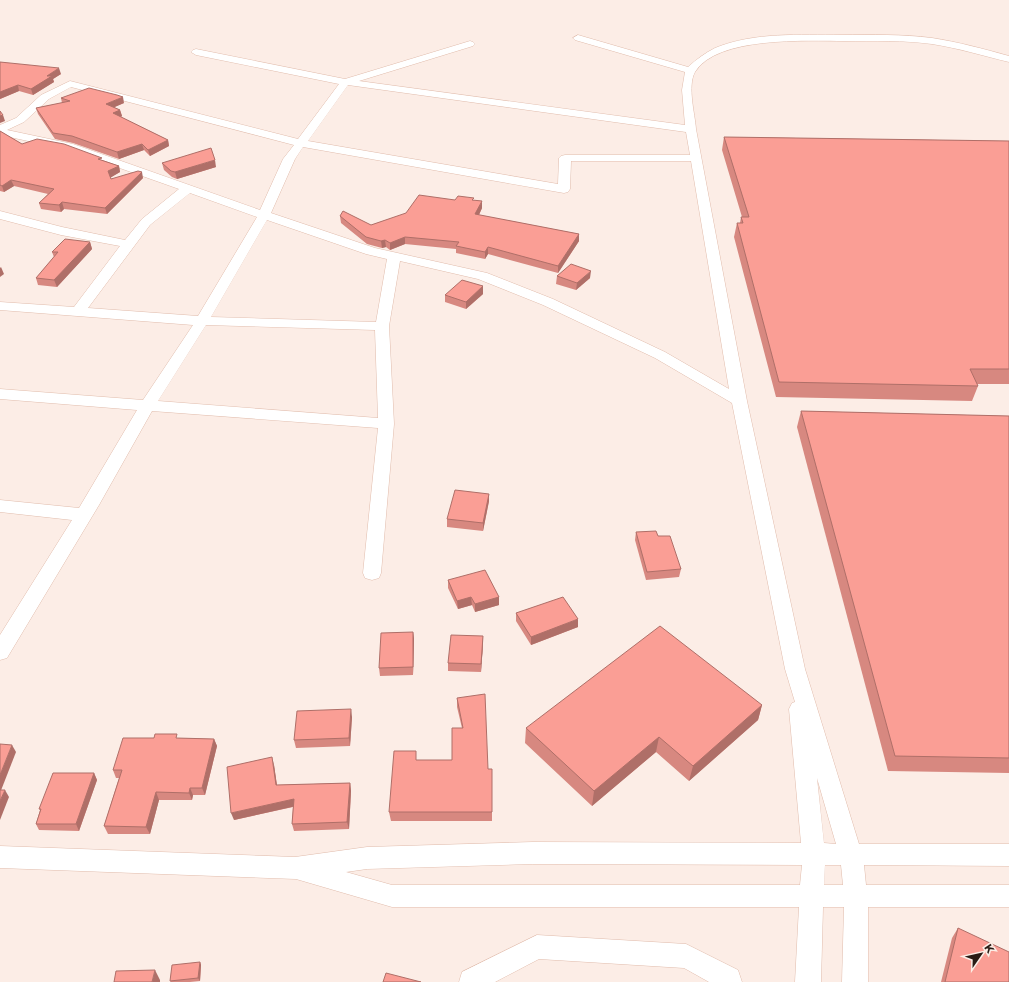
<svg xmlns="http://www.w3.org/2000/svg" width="1009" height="982" font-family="Montserrat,sans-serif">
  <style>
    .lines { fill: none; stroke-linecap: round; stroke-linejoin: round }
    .minor-casing { stroke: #e1bcac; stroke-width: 1 }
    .minor { fill: #fff; fill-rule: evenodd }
    .wall { fill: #d78880 }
    .shaded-wall { fill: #af6f68 }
    .building { fill: #fa9e95; stroke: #af6f68 }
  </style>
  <rect width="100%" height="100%" fill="#fcede6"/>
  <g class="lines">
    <defs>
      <g id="minor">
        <path d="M578 35 688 67C697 59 705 53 715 48 754 32 800 35 841 35 872 35 902 34 932 38 958 42 984 49 1009 56V62C984 56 958 48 932 44 903 40 874 41 844 41 807 41 717 36 695 72 687 86 695 114 696 129L747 401 805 669 859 844H1009V866L864 865 866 885H1009V907H868V982H842L844 907H823L821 982H795L799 907H392L296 879 0 868V846L295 857 367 847 533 842 801 843 789 709 792 703 795 702 785 669 732 403 655 358 543 305 478 279 400 261 389 326 394 424 381 573 379 578 372 580 365 578 363 573 378 428 152 411 99 505 7 658 0 660V635L72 520 0 512V500L79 508 137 410 0 399V389L143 400 193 325 0 310V302L74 307 120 246 61 235 0 219V211L62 227 125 240 142 219 179 189 66 149 0 135V125L16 118 41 95 70 81 298 139 339 84 196 55 191 52 193 50 196 49 345 79 470 41 473 42 475 44 473 46 359 81 685 125 682 90 685 72 575 40 573 38ZM348 85 686 132 690 155H565L561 156 559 158 558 184 308 141ZM71 87 294 145 283 159 260 210 73 144 7 130 24 122 49 99ZM303 147 564 193 568 192 570 189 571 161H691L729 389 665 352 553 299 487 273 375 248 271 213 295 159ZM190 193 257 217 198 316 88 308 150 225ZM267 220 366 254 387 259 376 322 211 317ZM206 325 375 330 378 418 158 401ZM817 778 836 844 824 843ZM533 864 802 865 800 885H392L346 872 367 869ZM825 865H841L843 885H824Z"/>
        <polygon points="537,935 686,944 738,970 742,982 709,982 684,968 539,959 495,982 459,982 462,972"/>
      </g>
    </defs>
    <use href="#minor" class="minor-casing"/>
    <use href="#minor" class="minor"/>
  </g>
  <g class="wall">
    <polygon points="0,62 61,74 53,79 54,82 33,95 19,91 0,99"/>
    <polygon points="61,98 124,103 114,107 120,110 122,116 121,117 168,140 169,146 150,156 144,150 119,159 73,143 55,139 38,114 36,108 62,103"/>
    <polygon points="0,131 22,144 102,160 119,166 120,172 111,177 111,179 143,178 107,214 64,209 61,212 41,209 39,203 48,194 14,186 4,192 0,191"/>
    <polygon points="724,137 1009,141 1009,384 977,384 978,386 972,401 776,397 734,237 737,223 740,223 741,217 742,217 722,150"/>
    <polygon points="162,163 216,167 177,179 172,177 164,170"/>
    <polygon points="455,200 474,200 482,208 479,215 579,234 579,241 558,273 488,254 485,259 456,253 456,249 405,244 390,250 386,247 382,248 367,244 341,223 340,216 371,225"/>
    <polygon points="90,242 92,249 57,287 38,285 36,278 54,257 52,252"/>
    <polygon points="557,276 590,278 576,290 556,284"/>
    <polygon points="483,286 483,294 466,309 445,302 445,295"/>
    <polygon points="801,411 1009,416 1009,773 888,771 797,427"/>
    <polygon points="489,494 489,501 483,531 447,527 447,519"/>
    <polygon points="636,532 658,536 681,569 679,577 646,580 635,540"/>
    <polygon points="448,580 499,597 499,605 475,612 472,605 458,609 448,588"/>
    <polygon points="516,613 578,627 531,645 516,621"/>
    <polygon points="413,632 414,639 413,675 380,676 379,668"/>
    <polygon points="483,636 483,644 481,672 448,671 448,663"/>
    <polygon points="457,698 488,769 492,769 492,821 391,821 389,812 417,760 452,760 462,728 457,707"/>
    <polygon points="762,705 758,720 689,781 656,752 592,806 525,743 526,728"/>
    <polygon points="352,717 350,746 296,748 294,740"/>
    <polygon points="179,738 214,739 217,746 205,795 193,795 192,800 159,800 150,834 108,834 104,826 119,778 116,778 113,770"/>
    <polygon points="274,765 277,785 350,783 351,791 349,829 294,831 292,824 293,807 234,820"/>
    <polygon points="94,773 97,780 79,831 39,830 36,824 40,810 39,809"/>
    <polygon points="958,928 1009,982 941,982 952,938"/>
    <polygon points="200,962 201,965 200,981 190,982 171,982 170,981"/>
  </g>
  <g class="shaded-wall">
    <polygon points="59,68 61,74 53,79 54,82 33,95 31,89 47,76"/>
    <polygon points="18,85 19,91 0,99 0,92"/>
    <polygon points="123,97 124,103 108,110 106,104"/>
    <polygon points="120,110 122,116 115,119 113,113"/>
    <polygon points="3,115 5,121 0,123 0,116"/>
    <polygon points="168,140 169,146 150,156 148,150"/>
    <polygon points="142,144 144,150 119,159 117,152"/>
    <polygon points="215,160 216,167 177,179 175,172"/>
    <polygon points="119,166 120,172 110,178 108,171"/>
    <polygon points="142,172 143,178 107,214 105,208"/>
    <polygon points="11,180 14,186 4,192 2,186"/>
    <polygon points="482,201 482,208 476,221 475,214"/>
    <polygon points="62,202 64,209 61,212 59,205"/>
    <polygon points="579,234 579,241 558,273 558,266"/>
    <polygon points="405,237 405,244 390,250 390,243"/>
    <polygon points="385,240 386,247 382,248 381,241"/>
    <polygon points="90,242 92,249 57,287 54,280"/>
    <polygon points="488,247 488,254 485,259 485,252"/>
    <polygon points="1,267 4,274 0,277 0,268"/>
    <polygon points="591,271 590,278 576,290 577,283"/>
    <polygon points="483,286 483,294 466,309 466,302"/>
    <polygon points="489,494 489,501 483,531 483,523"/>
    <polygon points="471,597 472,605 458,609 457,601"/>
    <polygon points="499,597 499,605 475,612 475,604"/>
    <polygon points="578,619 578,627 531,645 531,637"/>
    <polygon points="413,632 414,639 413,675"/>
    <polygon points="483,636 483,644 481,672 481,664"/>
    <polygon points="762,705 758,720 689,781 693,766"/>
    <polygon points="351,709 352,717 350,746 349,738"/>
    <polygon points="659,737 656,752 592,806 594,791"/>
    <polygon points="214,739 217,746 205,795 202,788"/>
    <polygon points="12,745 16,752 0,793 0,775"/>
    <polygon points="272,757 274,765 278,793 276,785"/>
    <polygon points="94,773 97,780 79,831 76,824"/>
    <polygon points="350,783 351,791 349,829 347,822"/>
    <polygon points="190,788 193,795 192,800 189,793"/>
    <polygon points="5,790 9,797 0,820 0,801"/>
    <polygon points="156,792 159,800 150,834 146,827"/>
    <polygon points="294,799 296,806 234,820 231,813"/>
    <polygon points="200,962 201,965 200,981 198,978"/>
    <polygon points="155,970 160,980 160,982 152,982"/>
  </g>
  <g class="building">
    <polygon points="0,62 59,68 47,76 52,76 31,89 18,85 0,92"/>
    <polygon points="89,88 117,95 123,97 106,104 120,110 113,113 168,140 148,150 142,144 117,152 72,136 53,133 36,108 70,101 61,98"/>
    <polygon points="0,111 3,115 0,116"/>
    <polygon points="0,131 22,144 37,139 64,144 102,158 98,159 119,166 108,171 111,179 138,171 142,172 105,208 62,202 59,205 39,203 54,189 11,180 2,186 0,185"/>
    <polygon points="724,137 1009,141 1009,369 970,369 978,386 779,382 737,223 743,223 741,217 749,217"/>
    <polygon points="211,148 215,160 175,172 171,171 162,163"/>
    <polygon points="419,195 455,200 458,196 474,198 472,200 482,201 475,214 579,234 558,266 488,247 485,252 456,246 459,242 405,237 390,243 385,240 381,241 366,237 340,216 343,211 371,225 406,213"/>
    <polygon points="65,239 90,242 54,280 36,278 58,252 52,252"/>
    <polygon points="571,264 591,271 577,283 557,276"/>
    <polygon points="462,280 483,286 466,302 445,295"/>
    <polygon points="801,411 1009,416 1009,758 895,756"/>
    <polygon points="455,490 489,494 483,523 447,519"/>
    <polygon points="656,531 658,536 670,536 681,569 647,572 636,532"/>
    <polygon points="485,570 499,597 475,604 471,597 457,601 448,580"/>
    <polygon points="563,597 578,619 531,637 516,613"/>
    <polygon points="660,626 762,705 693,766 659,737 594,791 526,728"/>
    <polygon points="413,632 413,667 379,668 381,633"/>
    <polygon points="451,635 483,636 481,664 448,663"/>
    <polygon points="485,694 488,769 492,769 492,812 389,812 394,751 416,751 416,760 452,760 452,728 463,728 457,698"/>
    <polygon points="351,709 349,738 294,740 297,711"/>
    <polygon points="155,734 177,734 176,738 214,739 202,788 190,788 189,793 156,792 146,827 104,826 122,770 113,770 123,738 154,738"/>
    <polygon points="0,744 12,745 0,775"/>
    <polygon points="272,757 276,785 350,783 347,822 292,824 294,799 231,813 227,767"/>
    <polygon points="53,773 94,773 76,824 36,824 41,809 39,809"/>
    <polygon points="0,790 5,790 0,801"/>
    <polygon points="958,928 1009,952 1009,982 945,982"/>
    <polygon points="200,962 198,978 170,981 172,965"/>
    <polygon points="155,970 152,982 114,982 116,971"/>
    <polygon points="386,973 421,982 383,982"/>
  </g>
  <g transform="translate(981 954) rotate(56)" stroke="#fcede6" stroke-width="3" paint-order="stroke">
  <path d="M0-3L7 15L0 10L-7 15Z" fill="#291b15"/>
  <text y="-6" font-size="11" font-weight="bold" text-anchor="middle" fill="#291b15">K</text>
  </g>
</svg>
